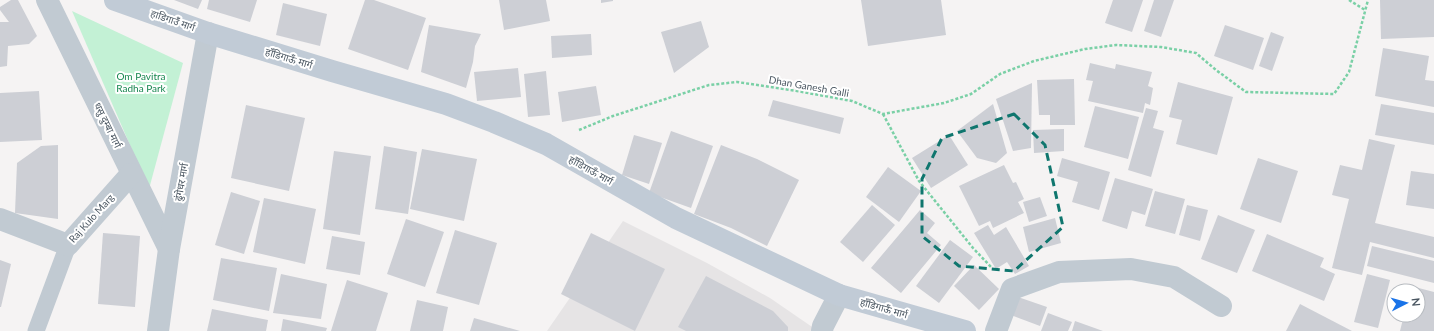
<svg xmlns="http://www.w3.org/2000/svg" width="1434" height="331" font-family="Lato,'Noto Sans Devanagari',sans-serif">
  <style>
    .education { fill: #e6e4e5 }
    .park { fill: #c3f1d5 }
    .building { fill: #cdcfd5 }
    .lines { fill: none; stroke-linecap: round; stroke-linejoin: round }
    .path { stroke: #7ad0a6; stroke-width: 2.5; stroke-dasharray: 3 2; stroke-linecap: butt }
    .service { stroke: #c1cad2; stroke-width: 17 }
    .minor { stroke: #c1cad2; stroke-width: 22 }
    .tertiary { stroke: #c1cad2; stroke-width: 22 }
    .secondary { stroke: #c1cbd6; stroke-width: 22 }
    .marked { fill: none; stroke: #0f766e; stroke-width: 3; stroke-dasharray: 8 5; stroke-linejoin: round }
    .labels { text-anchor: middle; stroke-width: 4; stroke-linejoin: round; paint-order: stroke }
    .street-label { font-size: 10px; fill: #4a5661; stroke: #fff }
    .park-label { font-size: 10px; fill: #17864f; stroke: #fff }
  </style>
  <rect width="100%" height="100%" fill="#f5f3f3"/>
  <polygon class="education" points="623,221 707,263 770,298 818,331 547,331"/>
  <polygon class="park" points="72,11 183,63 149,189"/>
  <g class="building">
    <polygon points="11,0 18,0 37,36 29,44 8,46 7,66 0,67 0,22 9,22 0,10 0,7"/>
    <polygon points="174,0 202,0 198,9"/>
    <polygon points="209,0 257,0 250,22 207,9"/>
    <polygon points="365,0 374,0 426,18 408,70 348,49"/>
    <polygon points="499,0 546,0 550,21 504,30"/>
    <polygon points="601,0 613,0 613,1 601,3"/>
    <polygon points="861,0 941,0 946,35 868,46"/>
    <polygon points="1113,0 1143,0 1132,32 1105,23"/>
    <polygon points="1154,0 1174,0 1161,37 1144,31"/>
    <polygon points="1380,0 1434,0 1434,37 1381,39"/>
    <polygon points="283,3 327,14 320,46 276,35"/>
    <polygon points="701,21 709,47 674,73 661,32"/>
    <polygon points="429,25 481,34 475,46 473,62 466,88 421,72"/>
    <polygon points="1225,25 1264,38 1253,70 1214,56"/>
    <polygon points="1271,32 1284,37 1272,71 1259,66"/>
    <polygon points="591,34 592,55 552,58 551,36"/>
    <polygon points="1383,48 1429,56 1425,80 1434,81 1434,107 1375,96"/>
    <polygon points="1090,63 1115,69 1116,64 1152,72 1148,86 1153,88 1150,105 1145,103 1143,113 1088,101 1093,81 1086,80"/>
    <polygon points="518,68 521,97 477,101 474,72"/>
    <polygon points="546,71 550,115 528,117 524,74"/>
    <polygon points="1074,79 1075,125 1050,125 1050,115 1039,115 1037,80"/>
    <polygon points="1178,82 1233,97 1217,155 1176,144 1182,120 1169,117"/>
    <polygon points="1032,83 1031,148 1013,151 996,99"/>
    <polygon points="596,86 601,115 562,122 558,92"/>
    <polygon points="39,91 42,140 0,142 0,93"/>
    <polygon points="773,100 844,118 840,134 768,116"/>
    <polygon points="993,104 1007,153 996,163 977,158 957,131"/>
    <polygon points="1381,104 1434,113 1434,145 1375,135"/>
    <polygon points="246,105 305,118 289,191 231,178"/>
    <polygon points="1095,106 1139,117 1128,159 1084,147"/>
    <polygon points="1146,108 1158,111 1153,128 1164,131 1151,177 1128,170"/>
    <polygon points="1064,129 1064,151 1034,153 1033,130"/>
    <polygon points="671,131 713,146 691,208 649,193"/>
    <polygon points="634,135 662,143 649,184 622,175"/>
    <polygon points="949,135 968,165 931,188 912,158"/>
    <polygon points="1369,139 1395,145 1375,223 1434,237 1434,258 1370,242 1362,275 1332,268 1349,199 1332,195 1340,165 1362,170"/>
    <polygon points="58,145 58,219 15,213 17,163 41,146"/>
    <polygon points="721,145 757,159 799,180 767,246 731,228 694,214"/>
    <polygon points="384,146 417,152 408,214 375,209"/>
    <polygon points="422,149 477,159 464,221 410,209"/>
    <polygon points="334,151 371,156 360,235 323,229"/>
    <polygon points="1062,158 1110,172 1099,210 1072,202 1078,182 1057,176"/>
    <polygon points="1258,158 1298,171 1281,223 1240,209"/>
    <polygon points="1004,165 1013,183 1016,182 1024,199 1018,202 1024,213 993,228 990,221 979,226 959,186"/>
    <polygon points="888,167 921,191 899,222 866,197"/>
    <polygon points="1411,171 1434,174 1434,209 1406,205"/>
    <polygon points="1115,178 1153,189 1145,215 1132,211 1127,229 1102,221"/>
    <polygon points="1155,191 1185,199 1175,234 1145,226"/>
    <polygon points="231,192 260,201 244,254 215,245"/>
    <polygon points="1040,197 1047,216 1029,222 1023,202"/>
    <polygon points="264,198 316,209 305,264 253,252"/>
    <polygon points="872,205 895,225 863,262 840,242"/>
    <polygon points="1187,205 1208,210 1200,241 1179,235"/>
    <polygon points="920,210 935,223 927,233 941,245 901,293 871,268"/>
    <polygon points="1218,215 1255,230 1237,273 1201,259"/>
    <polygon points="1055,218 1061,243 1029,252 1023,227"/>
    <polygon points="406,219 444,232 425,287 387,274"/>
    <polygon points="988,225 994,235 1006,227 1029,266 1015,274 1007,262 996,269 974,233"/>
    <polygon points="455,230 497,243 479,305 436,293"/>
    <polygon points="103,233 140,236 135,307 98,304"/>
    <polygon points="591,233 665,269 635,331 561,294"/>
    <polygon points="1267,234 1324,258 1320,267 1335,274 1324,301 1252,271"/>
    <polygon points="332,236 365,242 360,275 326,269"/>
    <polygon points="950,240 973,257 939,303 916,286"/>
    <polygon points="1372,246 1434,261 1434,283 1367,266"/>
    <polygon points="221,258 277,268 269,311 213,300"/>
    <polygon points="0,260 11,264 1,307 0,307"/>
    <polygon points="974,265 999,289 979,310 954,286"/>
    <polygon points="281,274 327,284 321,319 273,313"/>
    <polygon points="1367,274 1390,280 1378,328 1354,322"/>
    <polygon points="706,276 773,311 788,327 788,331 686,331 678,327"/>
    <polygon points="347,280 388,293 376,331 331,331"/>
    <polygon points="1411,286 1434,292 1434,331 1400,331 1404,315 1418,315 1418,291 1410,291"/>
    <polygon points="1018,297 1047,307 1040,326 1011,315"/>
    <polygon points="417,300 448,307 443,331 410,331"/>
    <polygon points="1300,304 1352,331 1286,331"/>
    <polygon points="212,309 268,320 266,331 207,331"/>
    <polygon points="1048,313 1072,322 1068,331 1041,331"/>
    <polygon points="474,318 520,331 470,331"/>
    <polygon points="283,319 327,328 326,331 281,331"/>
    <polygon points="1075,321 1103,331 1072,331"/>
  </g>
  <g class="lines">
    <g class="path">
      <polyline points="1349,0 1365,10"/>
      <polyline points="883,114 919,181 973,248 992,268"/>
      <polyline points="579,130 613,116 709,85 737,82 797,91 852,101 883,114 944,103 971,94 1000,74 1034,61 1085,49 1116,45 1161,47 1196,53 1216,70 1246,92 1334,94 1349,72 1368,0"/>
    </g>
    <polyline class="service" points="36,331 68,245"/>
    <g class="minor">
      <polyline points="47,0 169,249"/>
      <polyline points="0,219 68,245 131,174"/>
      <polyline points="822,331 823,326 839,295"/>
      <polyline points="996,331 1012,289 1059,272 1131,269 1174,277 1221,306"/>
    </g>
    <polyline class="tertiary" points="158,331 169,249 208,33"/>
    <polyline class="secondary" points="115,0 208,33 332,71 446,104 494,122 546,144 676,218 839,295 965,331"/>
  </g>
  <path class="marked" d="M1014 114 1045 145 1063 227 1014 271 959 266 922 236V179L942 138Z"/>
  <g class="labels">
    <g class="street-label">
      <text transform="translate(173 20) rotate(19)" y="4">हाडिगाउँ मार्ग</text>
      <text transform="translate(289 58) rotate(17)" y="4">हाँडिगाऊँ मार्ग</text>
      <text transform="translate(809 86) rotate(10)" y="4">Dhan Ganesh Galli</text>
      <text transform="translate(108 125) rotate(64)" y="4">धसु दुम्बा मार्ग</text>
      <text transform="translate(591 170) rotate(29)" y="4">हाँडिगाऊँ मार्ग</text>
      <text transform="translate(181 182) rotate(-80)" y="4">ढुंगेधर मार्ग</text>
      <text transform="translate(91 218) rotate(-48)" y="4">Raj Kulo Marg</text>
      <text transform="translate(884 308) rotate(16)" y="4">हाँडिगाऊँ मार्ग</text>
    </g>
    <g class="park-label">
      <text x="141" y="80">Om Pavitra<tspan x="141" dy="12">Radha Park</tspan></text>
    </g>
  </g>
  <g transform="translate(1406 303) rotate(84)"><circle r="19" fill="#ffffff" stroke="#b7bbc0"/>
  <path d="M0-3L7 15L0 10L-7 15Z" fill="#1a73e8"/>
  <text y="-6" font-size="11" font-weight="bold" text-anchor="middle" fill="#4a5661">N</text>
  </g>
</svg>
